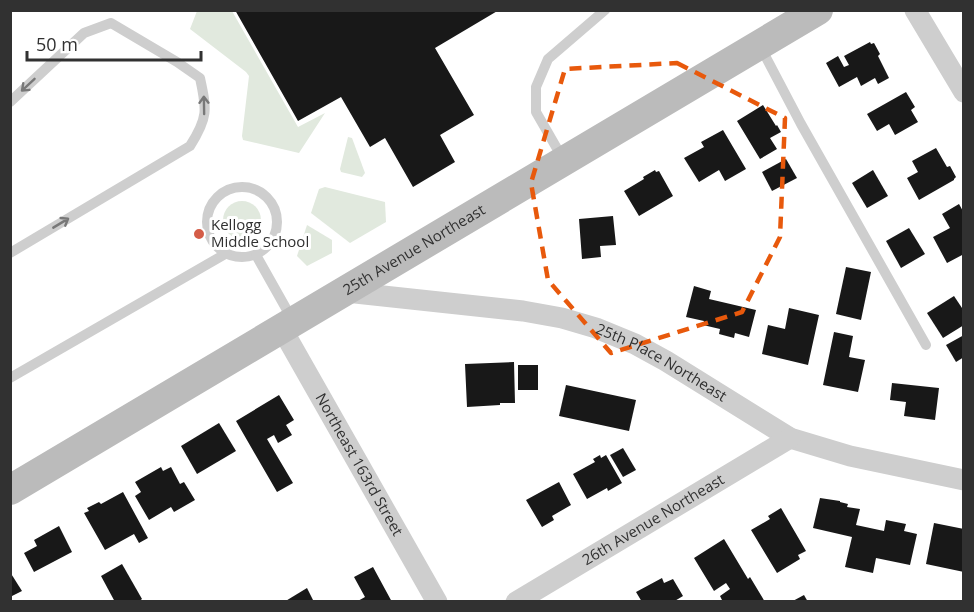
<svg xmlns="http://www.w3.org/2000/svg" width="974" height="612" font-family="'Open Sans',sans-serif">
  <style>
    .green { fill: #e1e9de }
    .building { fill: #181818 }
    .lines { fill: none; stroke-linecap: round; stroke-linejoin: round }
    .lane { stroke: #cecece; stroke-width: 10 }
    .street { stroke: #cecece; stroke-width: 21 }
    .secondary { stroke: #bbb; stroke-width: 30 }
    .oneway { stroke: #787878 }
    .marked { fill: none; stroke: #e8590c; stroke-width: 4.5; stroke-dasharray: 12 8; stroke-linejoin: round }
    .poi-dot { fill: #d45c47; stroke: #fff; stroke-width: 2 }
    .labels { text-anchor: middle; stroke-width: 6; stroke-linejoin: round; paint-order: stroke }
    .poi-label { font-size: 15px; fill: #313131; stroke: #fff; text-anchor: start }
    .street-label { font-size: 15px; fill: #313131; stroke: #fff }
  </style>
  <rect width="100%" height="100%" fill="#fff"/>
  <g class="green">
    <polygon points="197,11 232,11 298,127 325,113 299,153 243,140 242,136 249,76 246,72 190,29"/>
    <polygon points="348,137 352,138 365,173 362,177 341,172 340,169"/>
    <polygon points="325,187 385,202 386,222 350,243 311,213 319,189"/>
    <circle cx="242" cy="220" r="19"/>
    <polygon points="307,225 332,240 332,253 307,266 297,256"/>
  </g>
  <g class="building">
    <polygon points="235,10 499,10 435,48 474,115 440,135 455,162 413,187 385,138 370,147 341,97 298,121"/>
    <polygon points="870,42 871,44 874,43 880,54 878,56 889,78 878,84 875,78 861,86 857,77 839,87 826,63 838,56 844,67 849,65 844,56"/>
    <polygon points="906,92 915,107 911,110 918,122 895,135 889,124 877,131 867,114"/>
    <polygon points="763,105 776,126 777,125 781,132 770,138 777,149 760,159 737,121"/>
    <polygon points="723,130 746,169 725,181 719,170 699,182 684,158 704,147 701,142"/>
    <polygon points="936,148 947,167 950,166 956,177 954,179 954,180 919,200 907,178 918,172 912,161"/>
    <polygon points="786,159 797,178 772,191 762,172"/>
    <polygon points="655,170 656,172 659,171 673,196 639,216 624,191 644,179 643,177"/>
    <polygon points="873,170 888,196 867,208 852,183"/>
    <polygon points="959,204 964,213 964,254 947,263 933,237 950,228 942,214"/>
    <polygon points="613,216 616,245 600,246 601,257 582,259 579,219"/>
    <polygon points="909,228 925,254 901,268 886,241"/>
    <polygon points="846,267 871,272 861,320 836,314"/>
    <polygon points="694,286 711,291 709,299 756,310 749,337 735,333 734,338 719,334 720,329 703,325 704,321 686,317"/>
    <polygon points="954,296 964,311 964,325 943,338 927,313"/>
    <polygon points="789,308 819,315 808,365 762,354 768,325 785,329"/>
    <polygon points="834,332 853,336 849,357 865,360 858,392 823,385"/>
    <polygon points="964,335 964,357 956,362 946,345"/>
    <polygon points="514,362 515,403 500,403 500,405 467,407 465,364"/>
    <rect x="518" y="365" width="20" height="25"/>
    <polygon points="892,383 939,388 935,420 904,416 906,402 890,400"/>
    <polygon points="566,385 636,400 629,431 559,416"/>
    <polygon points="279,395 294,420 286,425 292,435 278,443 274,435 267,439 293,483 277,492 236,421"/>
    <polygon points="219,423 236,451 197,474 181,446"/>
    <polygon points="623,448 636,470 623,477 610,455"/>
    <polygon points="600,455 601,458 606,455 622,483 608,491 607,488 587,499 573,474 595,462 593,459"/>
    <polygon points="161,467 163,471 171,467 180,484 184,482 195,500 174,512 171,507 149,520 135,496 141,492 135,482"/>
    <polygon points="559,482 571,505 552,516 554,520 542,527 526,500"/>
    <polygon points="123,492 148,538 139,543 134,534 105,550 84,513 89,511 87,508 99,502 101,504"/>
    <polygon points="820,498 840,501 840,502 848,504 847,507 860,509 856,525 884,531 886,520 906,524 904,531 917,534 910,565 876,558 873,573 845,567 852,537 813,528"/>
    <polygon points="781,508 806,551 798,555 800,559 777,573 751,530 770,519 768,516"/>
    <polygon points="934,523 964,529 964,572 926,564"/>
    <polygon points="59,526 72,552 34,572 24,553 37,546 34,540"/>
    <polygon points="724,539 748,579 750,577 765,602 723,602 720,596 730,589 726,583 714,591 694,558"/>
    <polygon points="122,564 142,599 138,602 115,602 101,576"/>
    <polygon points="373,567 392,602 356,602 365,597 354,577"/>
    <polygon points="10,572 22,591 10,597"/>
    <polygon points="662,578 664,583 673,579 683,596 673,602 642,602 636,592"/>
    <polygon points="307,588 314,602 284,602"/>
    <polygon points="804,595 808,602 791,602"/>
  </g>
  <g class="lines">
    <g class="lane">
      <polyline points="760,46 801,124 926,345"/>
      <path d="M10 102 84 33 111 23 177 62 200 78C207 110 208 118 190 146L10 253"/>
      <polyline points="563,159 536,112 536,87 548,59 605,10"/>
      <circle cx="242" cy="222" r="35"/>
      <polyline points="256,255 292,319"/>
      <polyline points="10,378 227,253"/>
    </g>
    <g class="street">
      <polyline points="915,10 964,92"/>
      <path id="s1" d="M346 292 523 311 562 318 596 328 635 344 666 361 790 438 850 456 964 480"/>
      <path id="s2" d="M282 329 437 602"/>
      <path id="s3" d="M516 602 790 438"/>
    </g>
    <path class="secondary" id="s4" d="M10 490 818 10"/>
  </g>
  <defs><path id="oneway-shaft" d="M-6 0H5M1.5-3L5.5 0L1.5 3" fill="none" stroke-width="1.6" stroke-linecap="round" stroke-linejoin="round" transform="scale(1.5)"/></defs>
  <g class="oneway">
    <use href="#oneway-shaft" transform="translate(28 85) rotate(137)"/>
    <use href="#oneway-shaft" transform="translate(204 105) rotate(-91)"/>
    <use href="#oneway-shaft" transform="translate(61 223) rotate(-31)"/>
  </g>
  <path class="marked" d="M677 63 785 118 780 237 742 312 611 353 548 280 531 183 565 69Z"/>
  <circle class="poi-dot" cx="199" cy="234" r="6"/>
  <g class="labels">
    <g class="poi-label">
      <text x="211" y="230">Kellogg<tspan x="211" dy="17">Middle School</tspan></text>
    </g>
    <g class="street-label">
      <text dy="5" stroke="none"><textPath href="#s4" startOffset="470">25th Avenue Northeast</textPath></text>
      <text dy="5" stroke="none"><textPath href="#s1" startOffset="327">25th Place Northeast</textPath></text>
      <text dy="5" stroke="none"><textPath href="#s2" startOffset="156">Northeast 163rd Street</textPath></text>
      <text dy="5" stroke="none"><textPath href="#s3" startOffset="160">26th Avenue Northeast</textPath></text>
    </g>
  </g>
  <rect width="974" height="612" fill="none" stroke="#313131" stroke-width="24"/>
  <path d="M27 51v9h174v-9" fill="none" stroke="#313131" stroke-width="3"/>
  <text x="36" y="51" font-size="18" fill="#313131" stroke="#ffffff" stroke-width="4.5" paint-order="stroke">50 m</text>
</svg>
